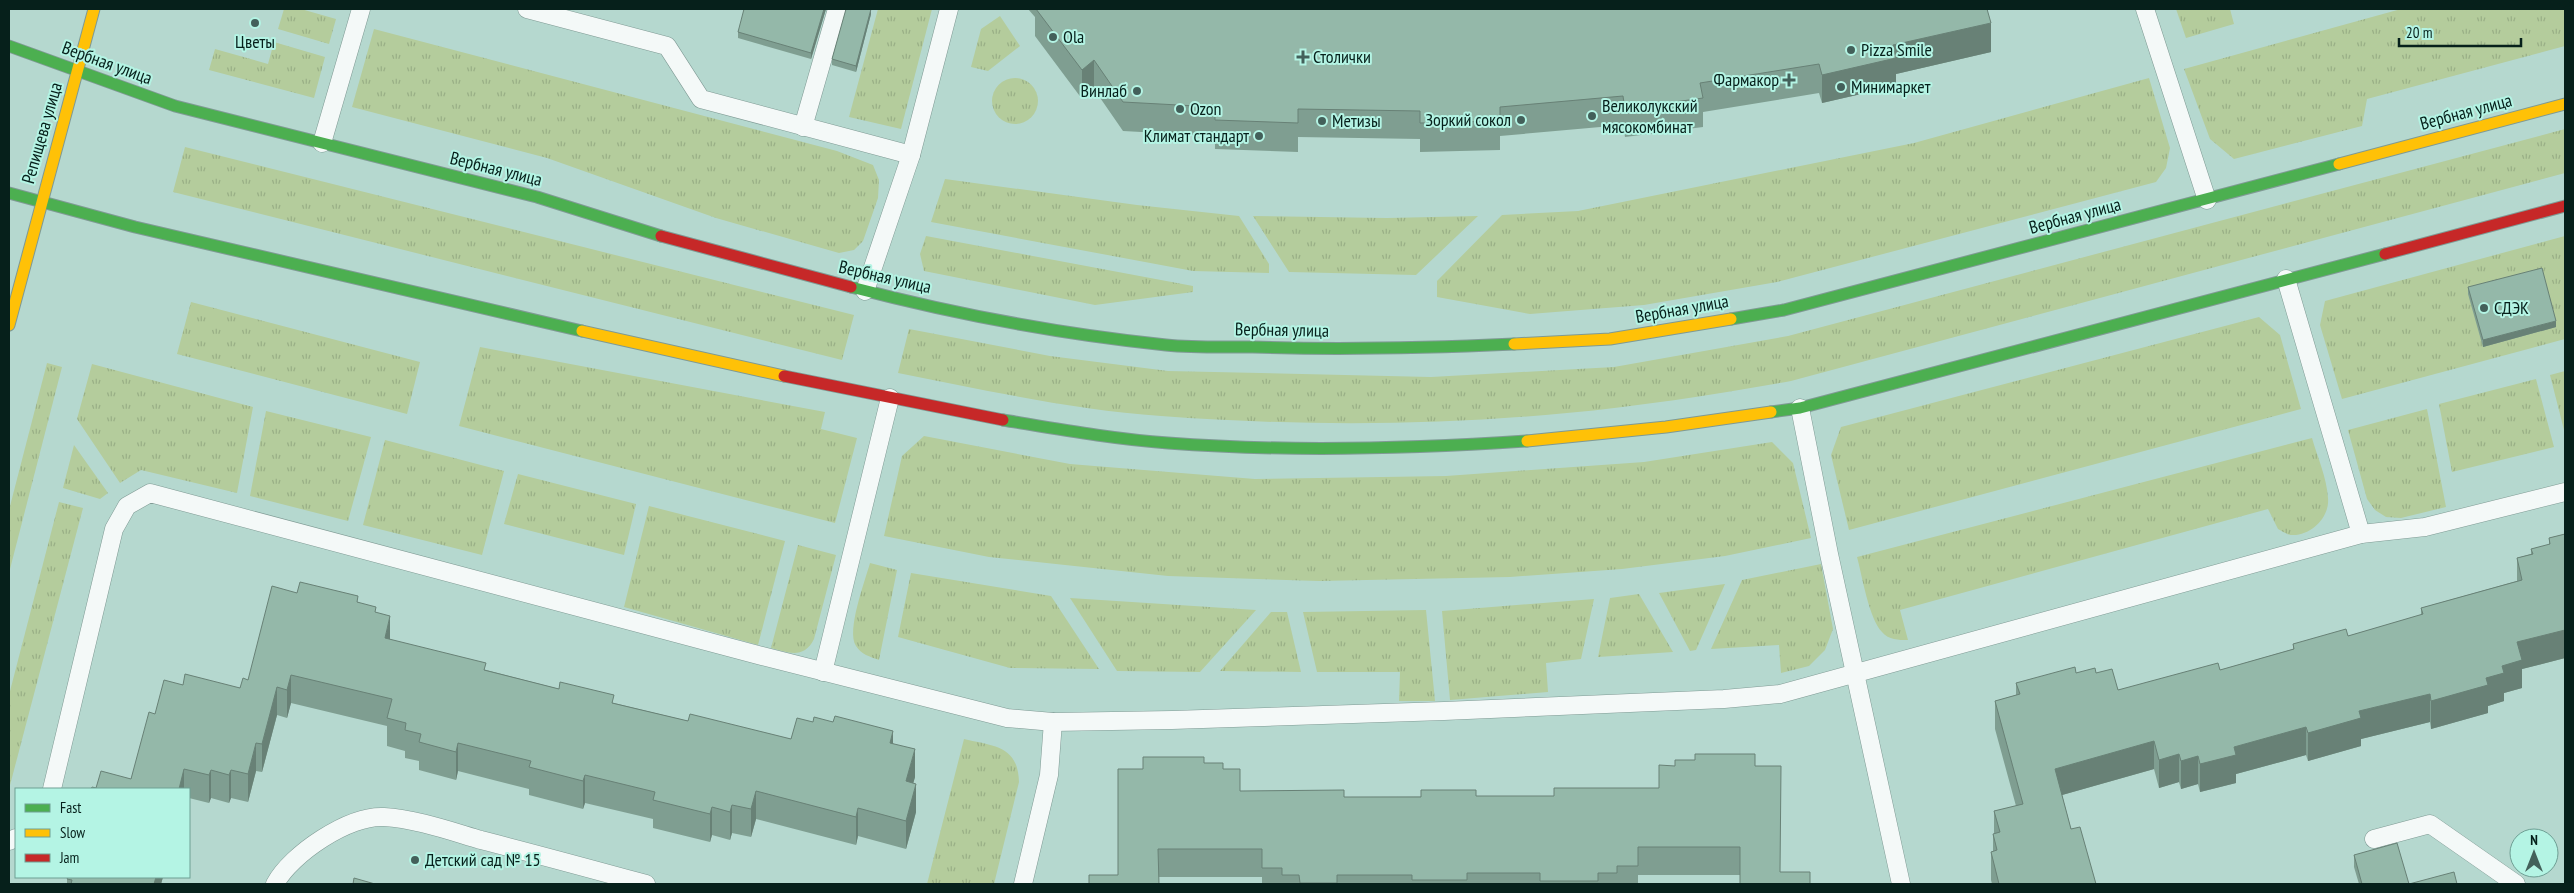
<svg xmlns="http://www.w3.org/2000/svg" width="2574" height="893" font-family="'PT Sans Narrow',sans-serif">
  <style>
    .grass { fill: url(#grass-tufts) }
    .lines { fill: none; stroke-linecap: round; stroke-linejoin: round }
    .lane-casing { stroke: #7f9a94; stroke-width: 19 }
    .fast-casing { stroke: #7f9a94; stroke-width: 13 }
    .slow-casing { stroke: #7f9a94; stroke-width: 13 }
    .jam-casing { stroke: #7f9a94; stroke-width: 13 }
    .lane { stroke: #f4f9f8; stroke-width: 18 }
    .fast { stroke: #4caf50; stroke-width: 11 }
    .slow { stroke: #ffc107; stroke-width: 11 }
    .jam { stroke: #c62828; stroke-width: 11 }
    .wall { fill: #7f9e91 }
    .shaded-wall { fill: #688176 }
    .building { fill: #94b8a9; stroke: #688176 }
    .poi-dot { fill: #43605a; stroke: #b4f4e4; stroke-width: 2 }
    .labels { text-anchor: middle; stroke-width: 4; stroke-linejoin: round; paint-order: stroke }
    .poi-label { font-size: 18px; fill: #06201b; stroke: #b4f4e4; text-anchor: start }
    .street-label { font-size: 18px; fill: #06201b; stroke: #b4f4e4 }
  </style>
  <defs>
    <pattern id="grass-tufts" width="24" height="20" patternUnits="userSpaceOnUse" patternTransform="scale(1.25)"><rect width="24" height="20" fill="#b4cc9c"/><path d="M3 7l-1-3M5 7V3M7 7l1-3M15 17l-1-3M17 17v-4M19 17l1-3" fill="none" stroke="#99af86"/></pattern>
  </defs>
  <rect width="100%" height="100%" fill="#b5d8cf"/>
  <g class="grass">
    <polygon points="284,9 301,9 336,19 329,44 278,29"/>
    <polygon points="878,9 932,9 901,129 849,117"/>
    <polygon points="2176,9 2230,9 2234,24 2186,38"/>
    <polygon points="2401,9 2565,9 2565,46 2367,99 2362,126 2234,159 2210,139 2184,69"/>
    <polygon points="1000,16 1020,46 988,71 971,67 981,29"/>
    <polygon points="374,29 837,151 873,165 879,180 878,198 863,241 854,250 839,253 716,218 547,158 352,107"/>
    <polygon points="274,42 325,57 314,98 209,70 215,49 268,64"/>
    <circle cx="1015" cy="101" r="23"/>
    <polygon points="2149,78 2170,148 2166,168 2156,182 1777,282 1644,305 1530,314 1437,297 1437,281 1502,215 1578,211 1914,143"/>
    <path d="M2565 129V173L1791 381C1717 394 1642 406 1567 413 1433 426 1296 426 1161 416 1073 410 985 390 898 373L909 329 1050 356 1168 371 1431 377 1614 367 1788 336Z"/>
    <polygon points="185,147 854,315 842,360 173,192"/>
    <polygon points="945,179 1137,205 1239,216 1269,264 1269,273 1193,271 931,222"/>
    <polygon points="1253,216 1387,218 1478,216 1416,275 1289,272"/>
    <polygon points="926,236 1193,286 1193,292 1095,305 924,271 920,254"/>
    <polygon points="2565,236 2565,339 2342,399 2320,325 2325,301"/>
    <polygon points="191,302 420,362 407,414 177,354"/>
    <polygon points="2259,317 2280,335 2301,409 1849,530 1831,455 1841,427"/>
    <polygon points="480,347 825,412 821,429 857,438 835,523 459,426"/>
    <polygon points="47,363 62,367 9,573 9,510"/>
    <polygon points="92,364 253,407 237,493 141,470 120,483 77,419"/>
    <polygon points="2565,371 2565,434 2550,375"/>
    <polygon points="2536,379 2554,447 2452,472 2439,404"/>
    <polygon points="2427,409 2446,507 2401,518 2386,517 2375,510 2367,499 2348,430"/>
    <polygon points="266,411 371,437 348,521 250,496"/>
    <polygon points="924,436 1070,464 1255,479 1446,476 1644,462 1772,442 1793,463 1811,538 1725,556 1622,569 1510,577 1319,581 1168,576 989,557 884,536 902,456"/>
    <path d="M2312 438C2317 456 2327 478 2328 498 2330 517 2311 536 2292 535 2287 535 2282 531 2278 529L2268 509 1900 610 1908 640C1898 640 1889 640 1882 632 1869 619 1862 575 1857 557Z"/>
    <polygon points="385,440 504,471 482,555 363,525"/>
    <polygon points="74,445 108,493 100,499 63,488"/>
    <polygon points="518,474 636,504 624,555 504,524"/>
    <polygon points="59,502 83,508 9,789 9,695"/>
    <polygon points="649,506 785,541 758,645 624,607"/>
    <path d="M798 545 836 555 814 639C804 659 789 653 771 648Z"/>
    <path d="M870 563 897 570 879 660C870 657 861 654 856 646 846 631 865 581 870 563Z"/>
    <polygon points="1821,564 1833,629 1825,650 1809,666 1781,673 1779,645 1711,649 1742,580"/>
    <polygon points="911,573 1051,596 1099,669 1010,668 898,637"/>
    <polygon points="1725,584 1696,650 1690,651 1659,593"/>
    <polygon points="1639,594 1673,652 1598,657 1610,598"/>
    <polygon points="1070,598 1256,610 1200,672 1117,671"/>
    <polygon points="1594,599 1581,659 1546,663 1548,692 1450,700 1442,611"/>
    <polygon points="1426,610 1435,701 1399,701 1400,672 1317,672 1303,612"/>
    <polygon points="1271,612 1287,612 1301,672 1220,671"/>
    <path d="M964 739C993 746 1018 745 1019 782L994 884H927Z"/>
  </g>
  <g class="lines">
    <defs>
      <g id="lane">
        <polyline points="527,9 667,46 701,99 911,155"/>
        <polyline points="2145,9 2207,200"/>
        <polyline points="803,127 837,9"/>
        <polyline points="322,143 361,9"/>
        <polyline points="2286,279 2361,534"/>
        <polyline points="865,291 911,155 949,9"/>
        <polyline points="1800,408 1829,554 1901,884"/>
        <polyline points="823,672 890,398"/>
        <polyline points="52,789 114,529 127,506 150,493 762,656 1007,718 1053,722 1172,720 1444,711 1724,699 1780,694 2361,534 2425,527 2565,492"/>
        <polyline points="2374,839 2430,824 2516,884"/>
        <polyline points="9,841 16,838"/>
        <path d="M275 884C291 854 349 815 384 817 416 819 450 831 481 840 536 854 591 869 646 884"/>
        <polyline points="1023,884 1049,775 1053,722"/>
      </g>
      <g id="fast">
        <polyline points="9,46 175,106 537,197 661,236"/>
        <polyline points="9,193 135,227 582,331"/>
        <path d="M851 287C954 314 1060 334 1166 345 1195 348 1225 347 1253 347 1340 350 1427 348 1514 344"/>
        <polyline points="1731,319 1784,310 2339,164"/>
        <polyline points="1771,412 1800,408 2385,254"/>
        <path d="M1003 420C1058 429 1113 439 1168 443 1287 452 1408 449 1527 441"/>
      </g>
      <g id="slow">
        <polyline points="2339,164 2565,104"/>
        <polyline points="9,325 94,9"/>
        <polyline points="582,331 784,376"/>
        <polyline points="1514,344 1610,339 1731,319"/>
        <polyline points="1527,441 1666,427 1771,412"/>
      </g>
      <g id="jam">
        <polyline points="661,236 851,287"/>
        <polyline points="2385,254 2565,206"/>
        <polyline points="784,376 1003,420"/>
      </g>
    </defs>
    <use href="#lane" class="lane-casing"/>
    <use href="#fast" class="fast-casing"/>
    <use href="#slow" class="slow-casing"/>
    <use href="#jam" class="jam-casing"/>
    <use href="#lane" class="lane"/>
    <use href="#fast" class="fast"/>
    <use href="#slow" class="slow"/>
    <use href="#jam" class="jam"/>
  </g>
  <g class="wall">
    <polygon points="826,9 811,59 738,38 738,32"/>
    <polygon points="1028,9 1987,9 1991,52 1896,74 1896,86 1822,103 1819,93 1703,112 1703,127 1625,137 1623,125 1500,136 1500,150 1420,152 1420,139 1298,137 1298,152 1215,149 1215,136 1123,131 1094,89 1082,99 1035,36 1035,17"/>
    <polygon points="871,14 856,72 832,65 832,59"/>
    <polygon points="2468,287 2556,327 2483,347 2468,294"/>
    <polygon points="2565,534 2565,658 2522,669 2522,688 2504,693 2504,701 2488,706 2488,713 2431,729 2430,722 2361,739 2361,746 2308,761 2306,755 2236,774 2236,783 2200,792 2198,784 2181,789 2179,782 2159,788 2154,769 2062,795 2071,829 2096,884 1992,884 1991,880 1991,852 1993,851 1993,834 1994,834 1994,811 2016,806 1995,729 1995,701 2016,695 2016,683 2076,673 2096,673 2118,690 2220,670 2293,649 2293,644 2348,636 2421,615 2421,608 2517,581 2517,558 2531,554 2531,549 2549,545 2549,538"/>
    <polygon points="297,593 358,602 376,613 390,640 486,670 614,703 688,721 791,739 813,722 893,743 915,777 913,783 916,812 906,849 858,836 856,845 756,819 751,837 732,833 730,840 712,835 710,842 653,828 653,819 585,803 583,809 529,795 529,789 458,771 456,780 419,770 419,761 405,758 405,751 387,746 387,726 291,703 287,718 277,715 262,772 256,771 248,802 231,798 229,803 211,798 209,803 189,798 189,789 91,789 131,779 155,714 183,685 240,688 248,680"/>
    <polygon points="1755,754 1740,875 1638,875 1638,884 1262,884 1262,877 1158,877 1143,769 1204,763 1223,769 1240,791 1344,797 1554,796 1659,788 1675,766 1695,760"/>
    <polygon points="2354,855 2409,884 2457,884 2359,884 2354,867"/>
    <polygon points="67,877 163,877 161,884 67,884"/>
  </g>
  <g class="shaded-wall">
    <polygon points="824,9 826,9 811,59 811,53"/>
    <polygon points="871,9 871,14 856,72 856,66"/>
    <polygon points="1991,23 1991,52 1896,74 1896,86 1822,103 1822,75 1893,45"/>
    <polygon points="1094,60 1094,89 1082,99 1082,70"/>
    <polygon points="2556,321 2556,327 2483,347 2483,340"/>
    <polygon points="390,616 390,644 385,638"/>
    <polygon points="2565,630 2565,658 2522,669 2522,688 2504,693 2504,701 2488,706 2488,713 2431,729 2431,701 2486,678 2502,666 2517,642"/>
    <polygon points="291,675 291,703 287,718 287,690"/>
    <polygon points="277,687 277,715 262,772 262,744"/>
    <polygon points="2430,694 2430,722 2361,739 2361,746 2308,761 2308,733 2359,711"/>
    <polygon points="2306,727 2306,755 2236,774 2236,783 2200,792 2200,764 2234,747"/>
    <polygon points="893,731 893,759 890,743"/>
    <polygon points="2154,741 2154,769 2055,797 2055,769"/>
    <polygon points="256,743 256,771 248,802 248,774"/>
    <polygon points="458,743 458,771 456,780 456,752"/>
    <polygon points="915,749 915,777 906,809 906,781"/>
    <polygon points="2179,754 2179,782 2159,788 2159,760"/>
    <polygon points="2198,756 2198,784 2181,789 2181,761"/>
    <polygon points="184,769 184,789 179,789"/>
    <polygon points="211,770 211,798 209,803 209,775"/>
    <polygon points="231,770 231,798 229,803 229,775"/>
    <polygon points="585,775 585,803 583,809 583,781"/>
    <polygon points="916,784 916,812 906,849 906,821"/>
    <polygon points="756,791 756,819 751,837 751,809"/>
    <polygon points="732,805 732,833 730,840 730,812"/>
    <polygon points="712,807 712,835 710,842 710,814"/>
    <polygon points="858,808 858,836 856,845 856,817"/>
    <polygon points="156,877 163,877 161,884 154,884"/>
  </g>
  <g class="building">
    <polygon points="744,9 824,9 811,53 738,32"/>
    <polygon points="846,9 871,9 856,66 832,59"/>
    <polygon points="1036,9 1987,9 1991,23 1893,45 1896,58 1822,75 1819,64 1700,83 1703,98 1625,109 1623,96 1500,107 1500,121 1420,123 1420,111 1298,109 1298,123 1215,120 1215,107 1123,102 1094,60 1082,70"/>
    <polygon points="2542,268 2556,321 2483,340 2468,287"/>
    <polygon points="2565,534 2565,630 2517,642 2522,660 2502,666 2504,673 2486,678 2488,685 2431,701 2430,694 2359,711 2361,718 2308,733 2306,727 2234,747 2236,755 2200,764 2198,756 2181,761 2179,754 2159,760 2154,741 2055,769 2071,829 2080,827 2096,884 1999,884 1991,852 1997,850 1993,834 2000,832 1994,811 2023,804 1995,701 2020,694 2016,683 2075,667 2076,673 2095,668 2096,673 2112,669 2118,690 2218,663 2220,670 2294,649 2293,644 2346,629 2348,636 2423,614 2421,608 2522,580 2517,558 2533,554 2531,549 2550,544 2549,538"/>
    <polygon points="300,582 358,596 357,602 376,607 375,612 390,616 385,638 486,663 484,670 559,689 560,682 614,695 612,703 688,721 690,714 791,739 797,718 813,722 814,717 833,722 835,716 893,731 890,743 915,749 906,781 916,784 906,821 858,808 856,817 756,791 751,809 732,805 730,812 712,807 710,814 653,800 655,792 585,775 583,781 529,767 531,761 458,743 456,752 419,742 421,734 405,730 406,723 387,718 392,699 291,675 287,690 277,687 262,744 256,743 248,774 231,770 229,775 211,770 209,775 184,769 179,789 91,789 92,787 96,788 101,771 131,779 149,712 155,714 164,680 183,685 185,674 240,688 243,678 248,680 272,586 297,593"/>
    <polygon points="1695,754 1755,754 1755,766 1781,766 1780,872 1810,872 1810,884 1740,884 1740,847 1638,847 1638,866 1617,866 1617,873 1598,873 1598,881 1540,881 1540,873 1467,873 1467,880 1412,880 1412,875 1337,875 1337,883 1300,883 1299,875 1282,875 1282,868 1262,868 1262,849 1158,849 1159,884 1089,884 1089,875 1118,875 1118,769 1143,769 1143,757 1204,757 1204,763 1223,763 1223,769 1240,769 1240,791 1344,790 1344,797 1421,797 1421,790 1476,790 1476,796 1554,796 1554,788 1659,788 1659,765 1675,766 1675,760 1695,760"/>
    <polygon points="2397,843 2409,884 2454,872 2457,884 2362,884 2354,855"/>
    <polygon points="68,877 156,877 154,884 71,884 72,880 67,879"/>
    <polygon points="354,878 375,884 353,884"/>
  </g>
  <g class="poi-dot">
    <circle cx="255" cy="23" r="5"/>
    <circle cx="1053" cy="37" r="5"/>
    <circle cx="1851" cy="50" r="5"/>
    <path d="M1300.5 49.5h5v5h5v5h-5v5h-5v-5h-5v-5h5z"/>
    <path d="M1786.5 72.5h5v5h5v5h-5v5h-5v-5h-5v-5h5z"/>
    <circle cx="1841" cy="87" r="5"/>
    <circle cx="1137" cy="91" r="5"/>
    <circle cx="1180" cy="109" r="5"/>
    <circle cx="1592" cy="116" r="5"/>
    <circle cx="1521" cy="120" r="5"/>
    <circle cx="1322" cy="121" r="5"/>
    <circle cx="1259" cy="136" r="5"/>
    <circle cx="2484" cy="308" r="5"/>
    <circle cx="415" cy="860" r="5"/>
  </g>
  <g class="labels">
    <g class="poi-label">
      <text x="1063" y="43">Ola</text>
      <text x="255" y="48" text-anchor="middle">Цветы</text>
      <text x="1861" y="56">Pizza Smile</text>
      <text x="1313" y="63">Столички</text>
      <text x="1779" y="86" text-anchor="end">Фармакор</text>
      <text x="1851" y="93">Минимаркет</text>
      <text x="1127" y="97" text-anchor="end">Винлаб</text>
      <text x="1602" y="112">Великолукский<tspan x="1602" dy="21">мясокомбинат</tspan></text>
      <text x="1190" y="115">Ozon</text>
      <text x="1511" y="126" text-anchor="end">Зоркий сокол</text>
      <text x="1332" y="127">Метизы</text>
      <text x="1249" y="142" text-anchor="end">Климат стандарт</text>
      <text x="2494" y="314">СДЭК</text>
      <text x="425" y="866">Детский сад № 15</text>
    </g>
    <g class="street-label">
      <text transform="translate(107 63) rotate(20)" y="6">Вербная улица</text>
      <text transform="translate(2466 112) rotate(-15)" y="6">Вербная улица</text>
      <text transform="translate(42 133) rotate(-74)" y="6">Репищева улица</text>
      <text transform="translate(496 169) rotate(14)" y="6">Вербная улица</text>
      <text transform="translate(2075 216) rotate(-15)" y="6">Вербная улица</text>
      <text transform="translate(885 277) rotate(13)" y="6">Вербная улица</text>
      <text transform="translate(1682 309) rotate(-10)" y="6">Вербная улица</text>
      <text transform="translate(1282 330) rotate(1)" y="6">Вербная улица</text>
    </g>
  </g>
  <rect width="2574" height="893" fill="none" stroke="#06201b" stroke-width="20"/>
  <rect x="15" y="788" width="175" height="90" fill="#b4f4e4" stroke="#6e9f94"/>
  <rect x="25" y="804" width="25" height="8" fill="#4caf50" stroke="#6e9f94"/>
  <text x="60" y="813" font-size="15" fill="#06201b">Fast</text>
  <rect x="25" y="829" width="25" height="8" fill="#ffc107" stroke="#6e9f94"/>
  <text x="60" y="838" font-size="15" fill="#06201b">Slow</text>
  <rect x="25" y="854" width="25" height="8" fill="#c62828" stroke="#6e9f94"/>
  <text x="60" y="863" font-size="15" fill="#06201b">Jam</text>
  <g transform="translate(2534 853)"><circle r="24" fill="#b4f4e4" stroke="#6e9f94"/>
  <path d="M0-4L9 19L0 12L-9 19Z" fill="#43605a"/>
  <text y="-8" font-size="14" font-weight="bold" text-anchor="middle" fill="#06201b">N</text>
  </g>
  <path d="M2399 38v8h122v-8" fill="none" stroke="#06201b" stroke-width="2.5"/>
  <text x="2406" y="38" font-size="15" fill="#06201b" stroke="#b4f4e4" stroke-width="4" paint-order="stroke">20 m</text>
</svg>
